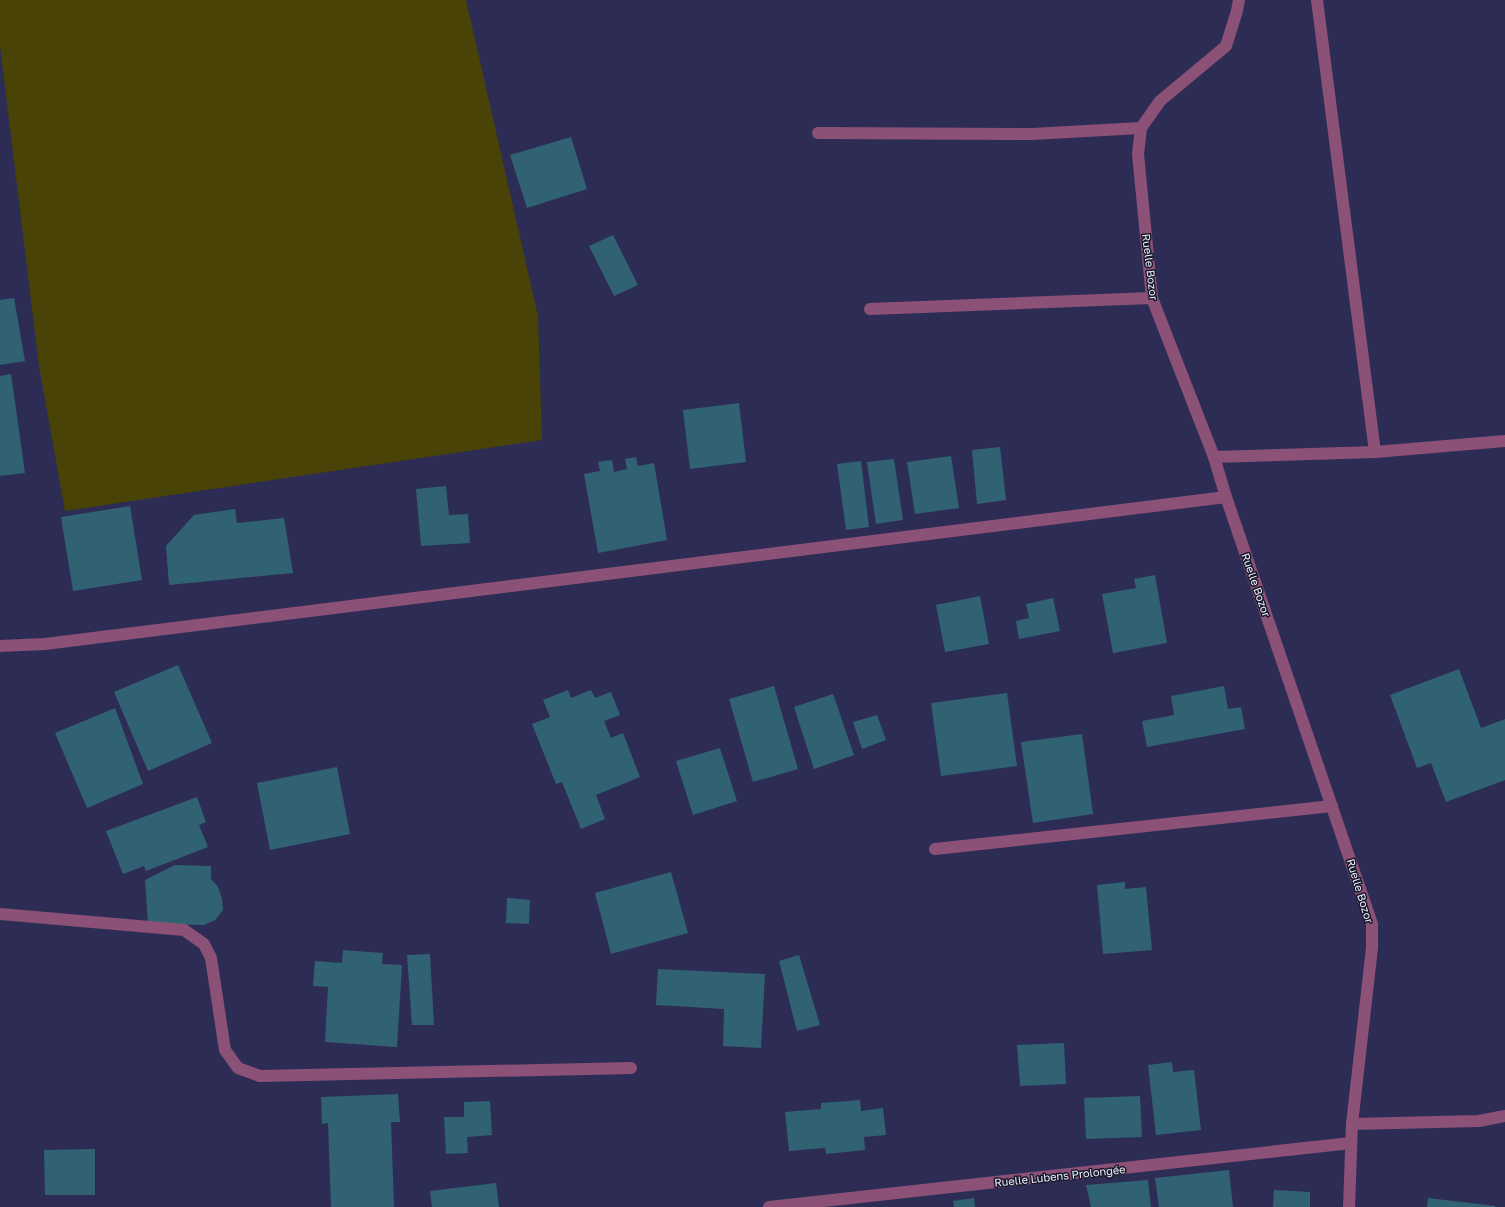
<svg xmlns="http://www.w3.org/2000/svg" width="1505" height="1207" font-family="'Golos Text',sans-serif">
  <style>
    .green { fill: #494307 }
    .building { fill: #316273 }
    .lines { fill: none; stroke-linecap: round; stroke-linejoin: round }
    .minor { stroke: #8c5176; stroke-width: 12 }
    .labels { text-anchor: middle; stroke-width: 3; stroke-linejoin: round; paint-order: stroke }
    .street-label { font-size: 11px; fill: #eff0fb; stroke: #17182a }
  </style>
  <rect width="100%" height="100%" fill="#2d2c55"/>
  <polygon class="green" points="0,0 466,0 538,316 542,440 65,511 39,366 0,46"/>
  <g class="building">
    <polygon points="571,137 587,189 527,208 510,155"/>
    <polygon points="613,235 638,285 614,296 589,246"/>
    <polygon points="14,298 25,361 0,365 0,300"/>
    <polygon points="11,374 25,473 0,476 0,376"/>
    <polygon points="739,403 746,462 690,469 683,410"/>
    <polygon points="1000,447 1006,500 977,504 972,450"/>
    <polygon points="951,456 959,508 915,514 907,462"/>
    <polygon points="636,457 638,466 654,463 667,540 598,553 584,474 600,471 598,462 612,460 614,472 627,469 625,459"/>
    <polygon points="894,459 903,520 876,524 867,462"/>
    <polygon points="861,461 869,527 846,530 837,464"/>
    <polygon points="446,486 449,515 468,514 470,543 421,546 416,489"/>
    <polygon points="130,506 142,580 73,591 61,517"/>
    <polygon points="235,509 237,523 284,518 293,573 169,585 166,546 194,515"/>
    <polygon points="1155,575 1167,643 1113,653 1102,594 1136,588 1134,579"/>
    <polygon points="980,596 989,644 945,652 936,605"/>
    <polygon points="1053,598 1060,631 1019,639 1016,621 1029,618 1026,604"/>
    <polygon points="178,665 212,743 148,771 114,692"/>
    <polygon points="1459,669 1481,728 1505,719 1505,780 1446,802 1431,763 1417,768 1390,695"/>
    <polygon points="774,686 798,769 753,782 729,699"/>
    <polygon points="1224,686 1228,709 1241,707 1245,729 1147,747 1142,721 1174,715 1171,696"/>
    <polygon points="568,690 571,698 591,690 595,698 611,692 620,715 604,721 611,738 623,733 640,777 596,795 605,819 581,829 562,782 556,784 532,724 550,717 543,700"/>
    <polygon points="1007,693 1017,766 941,776 931,703"/>
    <polygon points="833,694 854,755 814,769 794,707"/>
    <polygon points="115,708 143,784 87,808 55,733"/>
    <polygon points="877,715 886,740 862,749 853,722"/>
    <polygon points="1082,734 1093,814 1033,823 1021,742"/>
    <polygon points="720,748 737,801 693,815 676,761"/>
    <polygon points="337,767 350,834 270,850 257,783"/>
    <polygon points="197,797 206,822 199,825 208,847 146,871 144,866 123,874 106,831"/>
    <polygon points="175,865 211,866 211,879 218,887 222,899 223,910 215,920 204,925 148,924 145,880"/>
    <polygon points="671,872 688,933 611,954 595,893"/>
    <polygon points="1125,882 1125,889 1146,887 1152,950 1103,954 1097,885"/>
    <polygon points="507,898 530,900 529,924 506,923"/>
    <polygon points="343,950 383,953 382,964 402,965 397,1047 325,1042 328,987 313,986 315,961 342,963"/>
    <polygon points="430,954 434,1025 412,1025 407,955"/>
    <polygon points="799,955 820,1025 797,1031 779,961"/>
    <polygon points="658,969 765,974 761,1048 723,1046 724,1009 656,1005"/>
    <polygon points="1064,1043 1066,1084 1020,1086 1017,1045"/>
    <polygon points="1172,1062 1173,1072 1194,1070 1201,1130 1156,1135 1148,1065"/>
    <polygon points="398,1094 400,1122 391,1122 394,1207 331,1207 328,1123 322,1124 321,1097"/>
    <polygon points="1140,1096 1142,1137 1086,1139 1084,1098"/>
    <polygon points="860,1100 861,1111 883,1108 886,1135 864,1137 865,1150 826,1154 825,1148 789,1151 785,1112 821,1109 821,1103"/>
    <polygon points="490,1101 492,1135 467,1137 468,1153 446,1154 444,1117 464,1117 464,1102"/>
    <polygon points="95,1149 95,1195 45,1195 44,1150"/>
    <polygon points="1229,1170 1233,1207 1159,1207 1155,1178"/>
    <polygon points="1148,1180 1151,1207 1091,1207 1086,1185"/>
    <polygon points="496,1183 499,1207 432,1207 430,1191"/>
    <polygon points="1274,1190 1310,1192 1310,1207 1273,1207"/>
    <polygon points="974,1198 975,1207 954,1207 953,1201"/>
    <polygon points="1428,1198 1495,1206 1495,1207 1427,1207"/>
  </g>
  <g class="lines">
    <g class="minor">
      <polyline points="1239,0 1237,11 1226,46 1160,101 1141,128 1138,154 1152,298 1214,457 1226,497 1372,924 1372,948 1352,1124 1349,1207"/>
      <polyline points="1317,0 1375,452"/>
      <polyline points="818,133 1032,134 1141,128"/>
      <polyline points="870,309 1152,298"/>
      <polyline points="1214,457 1375,452 1505,441"/>
      <polyline points="0,646 45,644 1226,497"/>
      <polyline points="935,849 1332,806"/>
      <polyline points="0,914 184,930 204,944 211,958 225,1050 238,1068 260,1076 631,1068"/>
      <polyline points="1352,1124 1479,1121 1505,1116"/>
      <polyline points="769,1207 1351,1143"/>
    </g>
  </g>
  <g class="labels">
    <g class="street-label">
      <text transform="translate(1150 267) rotate(83)" y="4">Ruelle Bozor</text>
      <text transform="translate(1256 585) rotate(71)" y="4">Ruelle Bozor</text>
      <text transform="translate(1360 891) rotate(73)" y="4">Ruelle Bozor</text>
      <text transform="translate(1060 1176) rotate(-6)" y="4">Ruelle Lubens Prolongée</text>
    </g>
  </g>
</svg>
